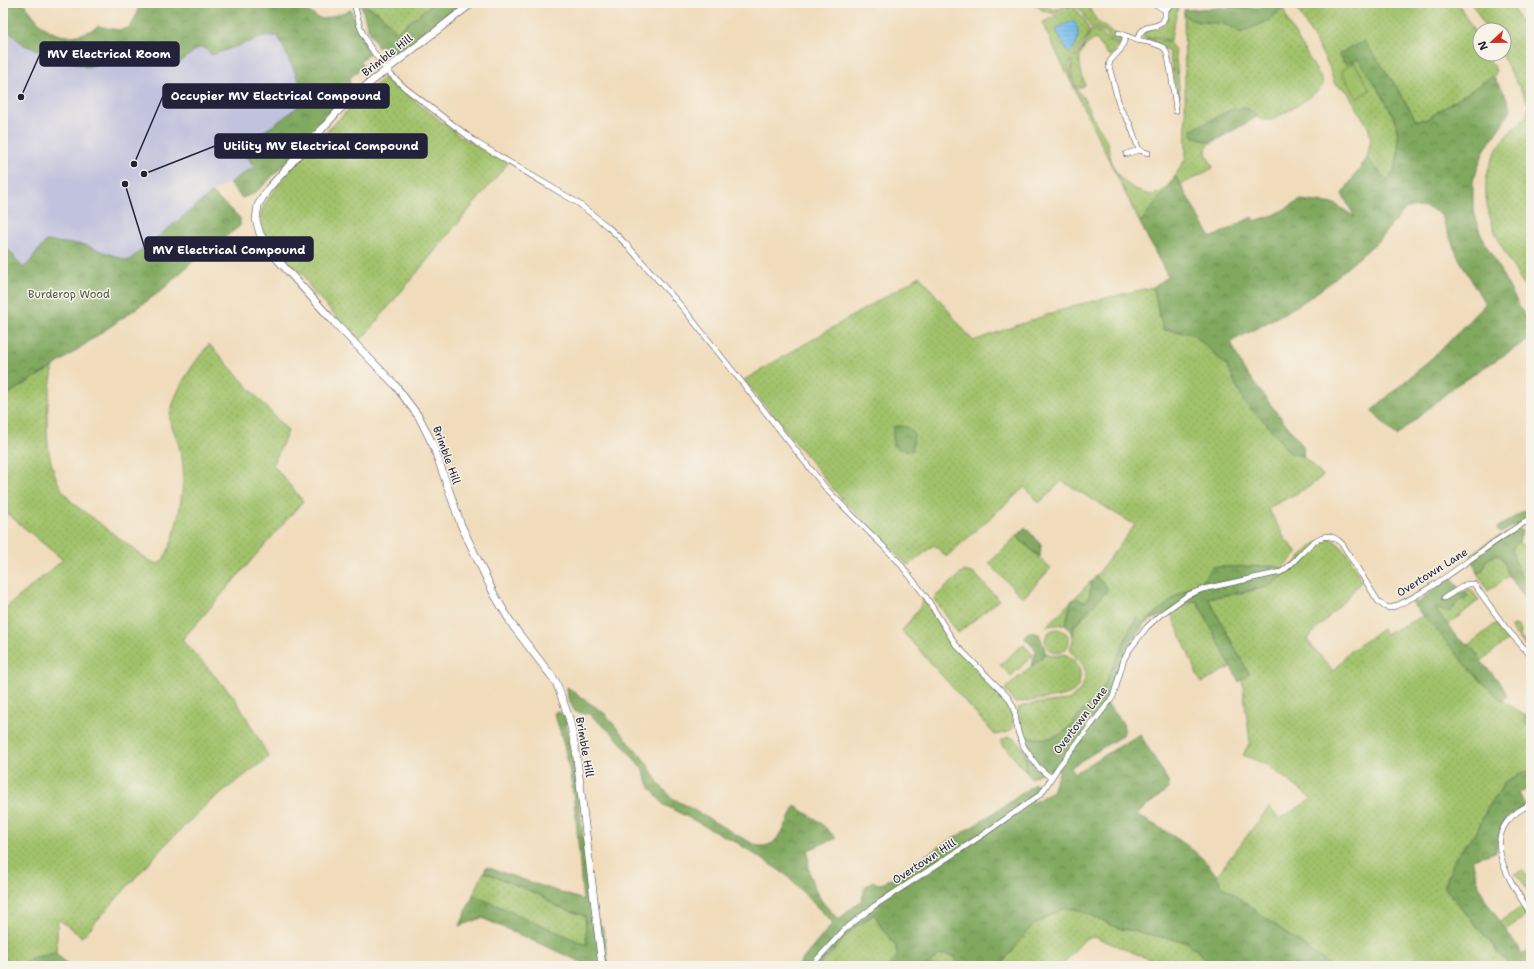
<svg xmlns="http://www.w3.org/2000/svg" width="1534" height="969" font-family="'Shantell Sans',sans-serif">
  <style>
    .industrial { fill: #c1c2dd }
    .grass { fill: url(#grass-dots); stroke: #627253 }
    .forest { fill: url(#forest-crowns); stroke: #51654d }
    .garden { fill: #a1c26b; stroke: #627253 }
    .water { fill: url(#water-rules); stroke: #4c7095 }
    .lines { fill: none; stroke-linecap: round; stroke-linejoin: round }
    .minor-casing { stroke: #413e4e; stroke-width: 6 }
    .secondary-casing { stroke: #413e4e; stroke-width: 8 }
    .minor { stroke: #fff; stroke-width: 5 }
    .secondary { stroke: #fff; stroke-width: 7 }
    .labels { text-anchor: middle; stroke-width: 3; stroke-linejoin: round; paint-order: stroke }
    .street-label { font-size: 11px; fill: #22223b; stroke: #f7f3e8 }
    .park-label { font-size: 11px; fill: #4e5a4c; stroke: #f7f3e8 }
    .leader { fill: none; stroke: #22223b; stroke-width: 1.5 }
    .callout-dot { fill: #22223b; stroke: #f7f3e8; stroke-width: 1.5 }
    .callout { fill: #22223b; stroke: #22223b; stroke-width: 1.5 }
    .callout-label { font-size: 12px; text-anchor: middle; font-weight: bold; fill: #fff }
  </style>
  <defs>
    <pattern id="grass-dots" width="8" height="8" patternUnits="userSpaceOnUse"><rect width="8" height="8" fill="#a1c26b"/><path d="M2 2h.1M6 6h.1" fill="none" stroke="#8aa65e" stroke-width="1.8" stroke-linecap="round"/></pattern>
    <pattern id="forest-crowns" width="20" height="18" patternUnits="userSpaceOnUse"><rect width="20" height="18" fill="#80a85f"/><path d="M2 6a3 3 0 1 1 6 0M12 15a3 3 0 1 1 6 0" fill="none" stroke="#688850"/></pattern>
    <pattern id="water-rules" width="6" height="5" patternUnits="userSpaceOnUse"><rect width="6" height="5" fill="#77bdef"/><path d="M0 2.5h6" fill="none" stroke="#67a2ce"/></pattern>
  </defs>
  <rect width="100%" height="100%" fill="#f7f3e8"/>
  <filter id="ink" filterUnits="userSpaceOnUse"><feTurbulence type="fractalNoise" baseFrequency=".025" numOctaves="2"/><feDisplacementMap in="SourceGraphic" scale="8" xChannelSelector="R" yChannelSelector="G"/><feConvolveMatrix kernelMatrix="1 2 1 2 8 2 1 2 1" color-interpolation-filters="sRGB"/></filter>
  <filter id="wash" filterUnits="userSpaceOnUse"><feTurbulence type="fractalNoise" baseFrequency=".012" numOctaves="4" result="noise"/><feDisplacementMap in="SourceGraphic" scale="16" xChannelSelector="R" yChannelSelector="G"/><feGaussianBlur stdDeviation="0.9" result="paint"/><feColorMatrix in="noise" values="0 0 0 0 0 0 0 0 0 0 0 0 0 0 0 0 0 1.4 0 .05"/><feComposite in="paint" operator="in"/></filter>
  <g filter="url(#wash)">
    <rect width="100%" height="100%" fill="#f0dcbb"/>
    <polygon class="industrial" points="3,27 24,45 98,64 118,50 134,51 162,62 178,64 198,48 204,47 209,53 267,36 278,36 306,96 305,101 273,126 241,144 254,167 212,193 128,261 107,254 46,241 28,264 23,268 3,243"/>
    <g class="grass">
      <polygon points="361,3 433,3 397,32 378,12"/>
      <path d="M1033 3H1045L1051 9 1055 10 1066 3H1087C1096 24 1102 25 1120 37L1121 45 1110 40 1107 33 1102 30 1091 28 1083 13 1076 6 1066 7 1054 14 1042 10Z"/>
      <path d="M1176 3H1179L1170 41 1158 37 1142 38 1141 35C1148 28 1163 29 1167 21 1168 18 1167 14 1168 11Z"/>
      <path d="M1262 3H1281L1289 24 1322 80 1323 85C1316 95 1278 119 1266 120 1263 120 1259 118 1257 117L1255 114 1193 136 1211 143 1206 148V153L1213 168 1181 185 1176 178 1140 223 1042 23 1069 8 1076 9 1084 19 1089 30C1087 44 1067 58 1069 70 1073 86 1075 86 1084 99 1088 105 1089 112 1093 118 1097 126 1103 133 1107 142 1109 147 1109 151 1109 156 1110 162 1114 168 1117 173 1124 184 1147 201 1161 192 1170 186 1181 167 1186 157L1184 10 1237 7 1262 8Z"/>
      <path d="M1294 3H1458L1480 42V54H1487L1496 71 1495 75 1425 120H1416L1392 80 1364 42 1339 54 1345 64 1358 58C1368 75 1385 97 1392 114 1401 135 1401 164 1387 181L1367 158 1371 138 1368 127 1347 91 1334 83 1329 66Z"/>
      <path d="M1472 3H1511L1531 43V70L1527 86 1531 88V298C1500 244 1458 188 1511 131 1520 121 1531 118 1528 103L1501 54H1504V30H1487Z"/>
      <path d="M1091 30 1102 32 1110 42 1120 46 1111 56 1107 54 1096 39C1074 49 1079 66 1085 85L1077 89 1071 72 1072 62 1085 44Z"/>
      <polygon points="1154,38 1169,42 1175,50 1180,96 1177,96 1169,52 1145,39"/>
      <path d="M385 77 461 137 508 163 360 341 313 292 304 276 295 266 293 267C278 254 259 237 261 214 263 191 363 93 385 77Z"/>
      <path d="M920 276 973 341 1072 306 1153 287 1163 330 1193 334 1269 403 1303 446V456L1323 476 1307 488 1268 508 1285 539 1298 553 1281 569 1212 567 1202 582 1179 594 1143 624 1136 617 1099 696C1069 716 1073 745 1028 737L1025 745 1020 732 1018 708 1031 704 1068 700C1079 694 1089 681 1084 667 1081 660 1073 656 1070 649L1073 640 1074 627 1108 589 1096 576 1135 525 1062 481 1039 503 1025 487 946 557 934 545 908 566 840 497 744 380Z"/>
      <path d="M209 344 288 431 273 465 303 501 182 640 235 698 269 757 209 802 164 846 82 937 58 919 56 953 30 958 22 966H3V610L63 560 3 510V397L54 366C45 408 39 472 74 504L148 560 158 564C174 557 185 487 183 469 183 460 180 449 177 439 175 432 169 424 170 416 175 388 192 366 209 344Z"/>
      <polygon points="1018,534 1030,549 1051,568 1023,598 989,563"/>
      <path d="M1329 538C1345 545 1356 566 1361 582 1344 603 1324 620 1307 640L1333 671 1343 661 1345 655 1382 629 1386 634 1423 616 1411 602 1415 601 1423 606 1454 597 1470 588 1479 600 1447 626 1465 648 1495 624 1508 640 1475 666 1503 700 1525 716 1531 707V770L1506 781 1487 809 1477 831 1455 858 1444 887 1510 966H1331L1221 885 1217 875 1269 807 1279 819 1312 799 1268 765 1243 755 1250 742 1242 679 1249 674 1208 598C1221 596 1259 591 1269 586 1290 575 1306 542 1329 538Z"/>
      <path d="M1519 542 1531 552V607L1521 592C1525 573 1515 568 1512 549L1515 544Z"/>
      <polygon points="1498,554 1502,557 1509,576 1488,591 1477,573 1483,570 1486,560"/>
      <polygon points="964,571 975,574 999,600 958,633 934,598"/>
      <polygon points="1091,581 1089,597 1084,602 1076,599 1069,609 1066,624 1047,626"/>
      <path d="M923 597C932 611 940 627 950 639 965 657 1030 706 1009 732L995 735 902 631 920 607Z"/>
      <polygon points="1197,601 1231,667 1201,683 1170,611"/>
      <polygon points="1513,625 1518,626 1521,630 1520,637 1531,649 1531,653 1510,627"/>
      <circle cx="1057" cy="641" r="12"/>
      <path d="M1046 653 1056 656 1065 654C1073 658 1080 664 1080 673 1082 696 1060 697 1043 699 1034 700 1024 702 1015 703L1005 689Z"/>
      <path d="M1008 737C1025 739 1026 760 1026 772L1000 741Z"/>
      <polygon points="1523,870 1525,875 1531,873 1531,894 1519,877 1515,874"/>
      <polygon points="484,872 542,896 556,906 585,916 587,946 473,895"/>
      <polygon points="1064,908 1077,909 1118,928 1187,942 1214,966 1166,966 1095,937 1086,938 1061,966 1000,966 1033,925"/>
      <polygon points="1519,909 1524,909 1527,914 1526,916 1505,930 1499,922"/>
      <polygon points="874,914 884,931 896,946 897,957 888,966 820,966 853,929"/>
      <polygon points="945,954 955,956 956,966 925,966 937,956"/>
    </g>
    <g class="forest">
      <path d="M3 3H24C31 13 41 27 52 32 66 40 86 35 98 26L118 30 129 28 134 21 140 3H293L319 18 323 19 351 10 369 54 360 61 363 66 349 79 350 88 327 119 264 185 253 194 242 198 229 183 254 167 240 144 273 126 305 101 306 96 278 36H267L211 55 204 47 198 48 178 64 162 62 134 51 118 50 98 64 86 67 24 45 3 27Z"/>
      <polygon points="433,3 467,3 393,57 383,45 378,48 368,28 361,5 378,12 397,32"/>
      <path d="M1262 3H1281L1283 7 1270 20 1240 33C1223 16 1199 29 1184 15V10L1237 7 1262 8Z"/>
      <path d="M1364 41 1392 80 1416 120H1426L1493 76 1505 94 1511 110 1484 151 1473 181V207L1480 233 1531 328V338L1455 386 1396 436 1371 411 1441 350 1485 304 1457 255 1440 213 1425 207 1406 208 1377 242 1327 285 1299 305 1231 342 1243 369 1303 446V456L1292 454 1288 451 1267 424 1244 402 1227 366 1193 334 1173 330H1163L1153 287 1168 277 1140 223 1176 177 1211 238 1252 217 1254 221 1274 215 1301 200 1335 204 1355 217 1342 194 1367 158 1387 181C1402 164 1401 135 1392 114 1385 97 1368 75 1358 59L1345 64 1339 54Z"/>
      <polygon points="1245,107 1256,114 1257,117 1211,143 1193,136 1192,130 1230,110"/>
      <polygon points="212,193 240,218 240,226 191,263 161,291 54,366 3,397 3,243 23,268 28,264 46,241 85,245 128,261"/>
      <path d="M897 426C905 426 909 427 914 434L912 451 900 449 893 446V427Z"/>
      <polygon points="1531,507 1531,517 1501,533 1497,530 1498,527"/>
      <polygon points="1025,527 1041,545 1040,557 1021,541 1018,536"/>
      <path d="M1520 529 1522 532 1519 542 1515 544 1512 549C1515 568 1525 573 1521 592L1509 576 1502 557 1498 554 1486 560 1483 570 1477 573 1471 555 1493 539Z"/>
      <path d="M1273 566 1289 571 1268 587 1208 598 1249 674 1239 682 1197 601 1188 602 1143 624 1141 630 1126 649 1115 684 1105 702C1112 711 1129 723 1123 735L1071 767 1075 773 1140 734 1168 781 1169 788 1136 815C1164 829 1210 855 1221 885L1331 966H1214L1187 942 1118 928 1077 909 1064 908 1033 925 1000 966H956L955 956C931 951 938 963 924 966 913 968 899 966 888 966L897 957 896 946 884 931 874 914 853 929 818 966H797L833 923 785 874 736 842 664 805 650 788 642 768 614 735 589 714 575 712 568 698 567 687 604 713 646 762 659 784 671 797 744 839 758 846H765L773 843 783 831 795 806 819 821 836 838 808 850C808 881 815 898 839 919L862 900 865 887 873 881 878 884 884 883C933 847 988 822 1035 783L1041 790 1030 799 1033 803 1052 791 1060 770H1047L1031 778 1026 772 1025 739 1028 737C1073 746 1069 716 1099 696L1136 617 1143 624 1179 594 1202 582 1212 567Z"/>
      <path d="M1096 576 1108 589 1074 627 1073 636 1066 624 1071 602 1076 599 1084 602C1094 596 1087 585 1096 576Z"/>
      <polygon points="1452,578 1462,593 1467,594 1468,597 1466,599 1459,601 1451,612 1435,609 1457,638 1469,645 1477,654 1481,661 1502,685 1507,696 1502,701 1478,678 1411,602 1415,601 1419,603 1425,596"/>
      <polygon points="1030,632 1039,634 1046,653 1032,666 1036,650 1025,639 1027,633"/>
      <path d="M558 711 565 717 575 771 592 909 603 929 609 966H590L482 918 460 926 473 895 587 945 585 916 556 906 542 896 484 872 486 867 583 900C577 838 576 772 554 713Z"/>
      <polygon points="1528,712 1531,715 1531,728 1523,720"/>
      <path d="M1531 770V788L1519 793 1525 806C1499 819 1501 827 1496 852L1472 859 1478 883 1486 901 1522 954 1529 950 1531 952V966H1510L1444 887 1455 858 1477 831 1487 809 1506 781Z"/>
      <polygon points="56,953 69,966 55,965 22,966 30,958"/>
    </g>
    <g class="garden">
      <polygon points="1354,62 1370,90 1357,98 1341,71"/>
      <polygon points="1023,644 1033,655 1011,676 1000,665"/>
    </g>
    <path class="water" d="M1072 21 1074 22C1076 25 1078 28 1078 31 1079 38 1074 52 1068 53L1057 32V28Z"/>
  </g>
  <g filter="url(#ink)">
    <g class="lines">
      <defs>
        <g id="minor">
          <polyline points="354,3 360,27 368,44 386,70 405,88 477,143 578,203 608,227 626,244 683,308 828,491 898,561 926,597 956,645 1008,697 1014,708 1018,732 1024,747 1038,767 1051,778"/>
          <polyline points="1165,10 1174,3"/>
          <path d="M1119 33 1137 40C1143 23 1149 30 1162 23L1165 17V10L1153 3"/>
          <polyline points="1126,36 1121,49 1110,61 1109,66 1120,108 1130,124 1139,150"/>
          <path d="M1137 40C1145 42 1159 43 1165 49 1169 53 1175 101 1176 111"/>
          <polyline points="1126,154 1139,150 1148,153"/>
          <polyline points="1444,598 1467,584 1474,584 1505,627 1531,656"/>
          <path d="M1531 804C1474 830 1507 877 1531 914"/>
          <path d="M811 966 844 930 874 906 978 838 1041 794 1059 766 1113 697 1124 659 1130 649 1147 627 1160 615 1188 595 1203 589 1281 572C1300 562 1319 518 1343 545L1378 601 1385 607 1391 608C1443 586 1482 546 1531 519"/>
        </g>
        <polyline id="secondary" points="472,3 367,85 339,110 268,189 258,205 256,220 260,234 276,258 334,322 395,385 419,417 433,445 461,525 494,594 513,626 556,682 569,718 576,751 602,966"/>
      </defs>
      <use href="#minor" class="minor-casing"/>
      <use href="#secondary" class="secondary-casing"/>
      <use href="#minor" class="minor"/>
      <use href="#secondary" class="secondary"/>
    </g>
  </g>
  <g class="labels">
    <g class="street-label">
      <text transform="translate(387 55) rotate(-38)" y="4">Brimble Hill</text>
      <text transform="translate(447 455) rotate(70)" y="4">Brimble Hill</text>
      <text transform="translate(1432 572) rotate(-32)" y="4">Overtown Lane</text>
      <text transform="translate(1080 720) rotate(-53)" y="4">Overtown Lane</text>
      <text transform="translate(585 747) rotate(80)" y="4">Brimble Hill</text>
      <text transform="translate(924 861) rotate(-33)" y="4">Overtown Hill</text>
    </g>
    <g class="park-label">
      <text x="69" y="298">Burderop Wood</text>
    </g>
  </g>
  <path class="leader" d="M21 97L40 54M134 164L163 96M144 174L215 146M125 184L145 249"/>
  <g class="callout-dot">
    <circle cx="21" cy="97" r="4"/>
    <circle cx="134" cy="164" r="4"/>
    <circle cx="144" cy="174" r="4"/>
    <circle cx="125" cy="184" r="4"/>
  </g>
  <g class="callout">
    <rect x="40" y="42" width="139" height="24" rx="4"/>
    <rect x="163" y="84" width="226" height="24" rx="4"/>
    <rect x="215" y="134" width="212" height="24" rx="4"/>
    <rect x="145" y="237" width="168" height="24" rx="4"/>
  </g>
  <g class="callout-label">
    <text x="109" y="58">MV Electrical Room</text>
    <text x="276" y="100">Occupier MV Electrical Compound</text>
    <text x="321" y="150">Utility MV Electrical Compound</text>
    <text x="229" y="254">MV Electrical Compound</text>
  </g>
  <rect width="1534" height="969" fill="none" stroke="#f7f3e8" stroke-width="16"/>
  <g transform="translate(1492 42) rotate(248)"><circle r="19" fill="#f7f3e8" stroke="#a29fa3"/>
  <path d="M0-3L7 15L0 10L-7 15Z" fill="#c8321e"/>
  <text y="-6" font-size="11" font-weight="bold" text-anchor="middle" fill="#22223b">N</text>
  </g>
</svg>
